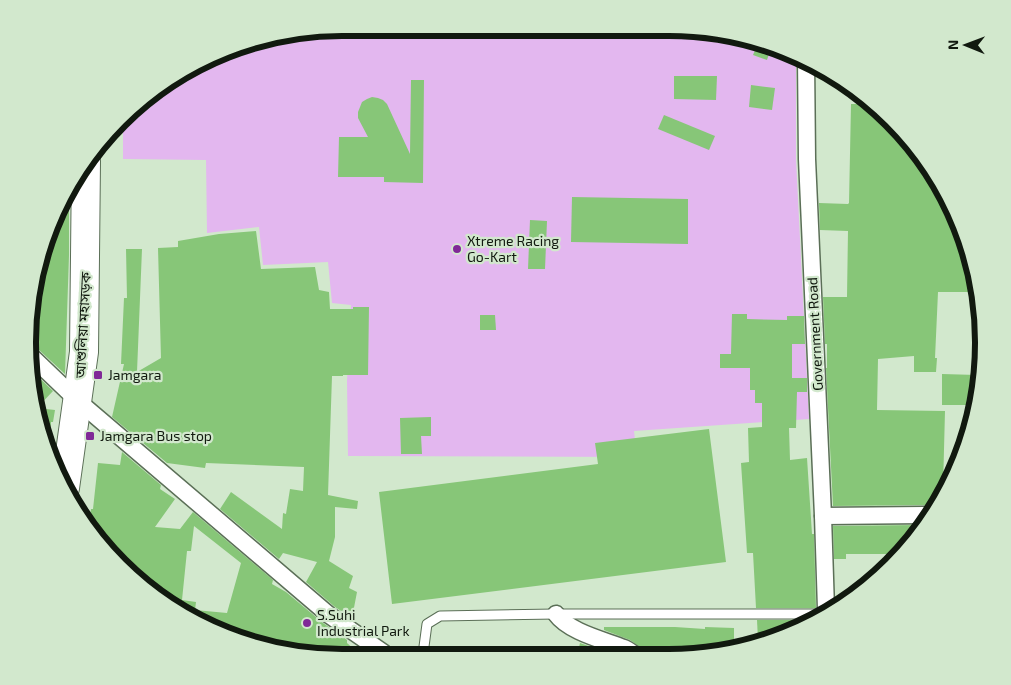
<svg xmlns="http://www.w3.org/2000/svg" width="1011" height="685" font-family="'Exo 2','Noto Sans Bengali',sans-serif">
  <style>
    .green { fill: #e3b7ef }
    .building { fill: #87c678; fill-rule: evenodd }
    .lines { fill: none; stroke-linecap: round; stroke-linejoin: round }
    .service-casing { stroke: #5b6f57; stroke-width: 11 }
    .minor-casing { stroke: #5b6f57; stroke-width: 19 }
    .trunk-casing { stroke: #5b6f57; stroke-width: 30 }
    .service { stroke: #fff; stroke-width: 9 }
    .minor { stroke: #fff; stroke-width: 16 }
    .trunk { stroke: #fff; stroke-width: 28 }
    .poi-dot { fill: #802997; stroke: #d2e8cd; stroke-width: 2 }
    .labels { text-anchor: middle; stroke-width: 4.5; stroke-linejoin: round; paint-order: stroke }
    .poi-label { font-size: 14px; fill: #11190f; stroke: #d2e8cd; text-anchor: start }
    .street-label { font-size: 14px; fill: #11190f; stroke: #d2e8cd }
    .rim { fill: none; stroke: #11190f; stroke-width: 6 }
  </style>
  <rect width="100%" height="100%" fill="#d2e8cd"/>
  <polygon class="green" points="342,28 730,34 796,56 796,159 809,419 634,431 637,457 348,456 347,381 351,305 332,303 328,262 263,265 259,227 207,233 206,160 123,159 123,122 167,81 242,44"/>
  <g class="building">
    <polygon points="758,43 771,48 767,60 753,55"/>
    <polygon points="674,76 717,76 716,100 674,99"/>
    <polygon points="411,80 424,80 423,183 384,182 384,177 338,177 339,137 368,137 358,118 358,112 362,102 367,99 372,97 378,98 383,100 387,104 410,154"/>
    <polygon points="751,85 775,88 772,110 749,107"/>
    <polygon points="851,104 870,104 891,120 959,222 974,292 938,292 935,358 937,358 936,372 914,372 914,356 878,359 877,410 945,411 943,488 930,507 925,505 833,506 826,368 827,368 827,344 825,344 823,297 847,297 848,231 820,230 819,203 848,204 849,203"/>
    <polygon points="664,115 715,136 709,150 658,129"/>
    <polygon points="69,192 69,255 65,374 37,348 30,345 28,322 51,222"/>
    <polygon points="572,197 688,199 688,244 571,242"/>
    <polygon points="530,220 547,221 545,269 528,269"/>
    <polygon points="256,231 261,269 315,267 319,290 329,292 330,309 353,309 353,307 369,307 368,375 343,375 343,376 332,376 328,495 358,501 357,509 335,507 335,537 329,561 353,576 349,588 357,592 352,618 335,607 306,582 317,562 283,553 279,559 220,509 231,492 282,529 283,513 286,514 290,489 303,491 304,467 206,463 205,468 167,463 112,417 124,364 121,364 124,298 127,298 126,249 142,249 137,372 161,358 158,248 178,247 178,241 219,234"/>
    <polygon points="732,314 747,314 747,319 787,320 787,316 804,316 805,344 792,344 792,378 807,378 807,392 797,392 796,428 789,428 790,460 807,458 812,534 814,534 816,608 756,608 753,553 747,553 741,463 749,462 748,428 762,427 762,403 755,403 755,390 750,390 750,368 720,368 720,354 731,354"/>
    <polygon points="480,315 495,315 496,330 480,330"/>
    <polygon points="31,370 53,391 37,408 55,410 53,422 51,422 50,448 34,404"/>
    <polygon points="942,374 977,375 971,405 942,405"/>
    <polygon points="431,417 431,436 421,436 422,454 401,454 400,418"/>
    <polygon points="709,429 726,562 392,604 379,492 598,464 595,443"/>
    <path d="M122 452 161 485 160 489 175 499 155 527 180 529 193 512 273 580 272 584 286 592 323 623 347 640V643L358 653 281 652 203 625 120 565 89 525 91 509H93L98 463 120 465ZM194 526 241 563 227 613 195 610 196 602 182 600 187 551H191Z"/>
    <polygon points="918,525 899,554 846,554 846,559 834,559 833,526"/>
    <polygon points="757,620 809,620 789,633 758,640"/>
    <polygon points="604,627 675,627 705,629 705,627 734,628 734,644 674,656 674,652 644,650 630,640 604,630"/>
    <polygon points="580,643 594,648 619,657 577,656"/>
  </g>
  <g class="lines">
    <defs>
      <polyline id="service" points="423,654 427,624 440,616 556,614 818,614"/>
      <g id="minor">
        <polyline points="806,59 807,159 823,516 826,609"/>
        <polyline points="30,355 78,401 329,615 384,653"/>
        <polyline points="823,516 925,515"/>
        <path d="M556 614C569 632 604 640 624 648 629 650 633 654 638 657"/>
      </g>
      <polyline id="trunk" points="65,488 84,352 86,161"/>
    </defs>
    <use href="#service" class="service-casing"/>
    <use href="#minor" class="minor-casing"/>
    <use href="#trunk" class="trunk-casing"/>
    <use href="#service" class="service"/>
    <use href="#minor" class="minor"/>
    <use href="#trunk" class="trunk"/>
  </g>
  <g class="poi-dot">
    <circle cx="457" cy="249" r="5"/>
    <rect x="93" y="370" width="10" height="10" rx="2.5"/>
    <rect x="85" y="431" width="10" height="10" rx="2.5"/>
    <circle cx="307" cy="623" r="5"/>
  </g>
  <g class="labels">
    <g class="poi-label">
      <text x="467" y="246">Xtreme Racing<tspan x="467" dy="16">Go-Kart</tspan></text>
      <text x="108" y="380">Jamgara</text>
      <text x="100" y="441">Jamgara Bus stop</text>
      <text x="317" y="620">S.Suhi<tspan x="317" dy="16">Industrial Park</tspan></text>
    </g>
    <g class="street-label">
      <text transform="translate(83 325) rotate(-87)" y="5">আশুলিয়া মহাসড়ক</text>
      <text transform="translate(815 334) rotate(-93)" y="5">Government Road</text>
    </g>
  </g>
  <path d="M0 0H1011V685H0ZM342 36H669A306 306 0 0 1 975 342V343A306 306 0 0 1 669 649H342A306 306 0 0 1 36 343V342A306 306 0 0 1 342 36Z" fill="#d2e8cd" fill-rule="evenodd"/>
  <path class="rim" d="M342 36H669A306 306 0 0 1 975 342V343A306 306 0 0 1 669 649H342A306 306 0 0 1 36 343V342A306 306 0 0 1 342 36Z"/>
  <g transform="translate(966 45) rotate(271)" stroke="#d2e8cd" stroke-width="4" paint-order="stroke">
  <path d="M0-4L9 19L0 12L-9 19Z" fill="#11190f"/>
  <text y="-8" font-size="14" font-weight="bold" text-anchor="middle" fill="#11190f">N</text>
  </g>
</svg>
